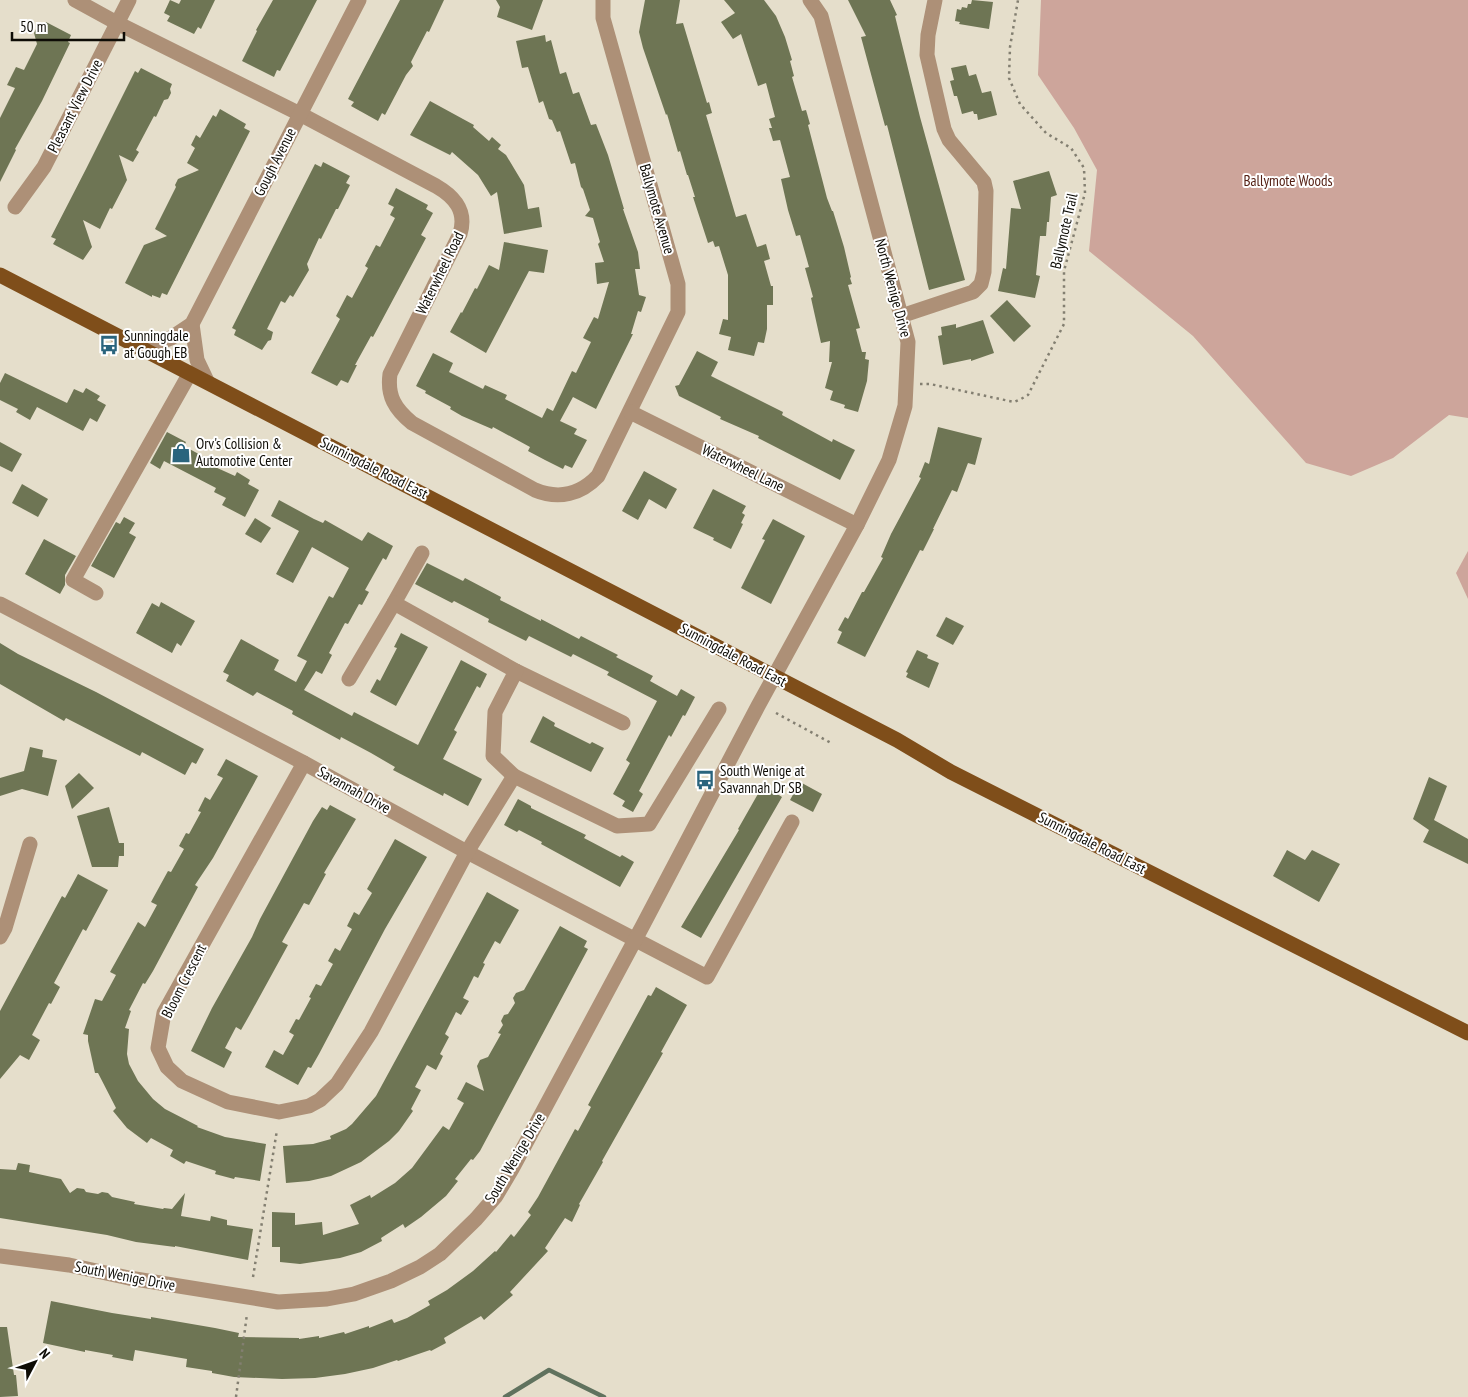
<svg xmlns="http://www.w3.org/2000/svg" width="1468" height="1397" font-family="'PT Sans Narrow',sans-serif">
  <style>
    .forest { fill: #cda59b }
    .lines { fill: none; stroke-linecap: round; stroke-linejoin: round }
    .stream { stroke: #60725e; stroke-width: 4.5 }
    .building { fill: #6e7554 }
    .path { stroke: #837f71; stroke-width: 2.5; stroke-dasharray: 2.5 4; stroke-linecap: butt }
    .minor { stroke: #ad9077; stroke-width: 15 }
    .major { stroke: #7f4e1a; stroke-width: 15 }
    .labels { text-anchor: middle; stroke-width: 4; stroke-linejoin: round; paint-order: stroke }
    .street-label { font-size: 15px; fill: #0e0c06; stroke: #fff }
    .park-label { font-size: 15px; fill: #552115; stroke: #fff }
    .poi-label { font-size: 15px; fill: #0e0c06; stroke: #fff; text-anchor: start }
  </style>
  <rect width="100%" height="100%" fill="#e5decb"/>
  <g class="forest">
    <polygon points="1041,0 1468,0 1468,418 1449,415 1393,458 1351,476 1306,463 1193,336 1089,251 1097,170 1074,128 1038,75"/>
    <polygon points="1468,551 1468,599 1456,573"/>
  </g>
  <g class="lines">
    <polyline class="stream" points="505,1397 549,1370 604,1397"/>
  </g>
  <g class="building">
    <polygon points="170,0 179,4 181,0 215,0 201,29 198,27 194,34 167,21 170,16 164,13"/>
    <polygon points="273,0 317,0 280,71 277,70 274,77 242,61 257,31 256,30"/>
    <polygon points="400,0 444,0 429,32 427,31 411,62 413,66 406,75 385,115 382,113 378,121 351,106 354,102 348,99"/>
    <polygon points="496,0 543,0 532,30 497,17 500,7"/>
    <polygon points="645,0 680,0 676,24 683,23 707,103 709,102 712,113 706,115 736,217 746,214 757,247 766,244 770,259 764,261 771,286 773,286 773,305 767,305 767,329 764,343 758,342 754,356 728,350 731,337 719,334 723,319 728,320 728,275 719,246 715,247 713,241 708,243 693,197 695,197 688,175 687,175 680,151 678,152 667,114 666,115 643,48 639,32"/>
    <polygon points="724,0 764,0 776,16 785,37 792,60 790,61 794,76 792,77 802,111 806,110 810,124 808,125 827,198 832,211 833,211 844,247 851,277 850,278 852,284 848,285 860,328 856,329 862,352 866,352 865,359 869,360 867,381 858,412 844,408 845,405 830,400 833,391 825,388 832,362 829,362 830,341 821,343 811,298 813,297 805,268 809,267 800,235 796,236 788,210 781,179 790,177 780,140 773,141 769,128 772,128 769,119 775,117 766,83 758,86 741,34 733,39 721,22 735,13"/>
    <polygon points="848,0 890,0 897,15 895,16 920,117 965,280 929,290 887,125 885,126 861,37 866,36"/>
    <polygon points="972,0 993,2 989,29 959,24 960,22 955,21 957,9 961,10 962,7 967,8 968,4 971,4"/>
    <polygon points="46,22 71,35 68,42 70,43 42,101 15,149 16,150 0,182 0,118 15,88 7,85 16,67 24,70 37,44 34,33 36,29 44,26"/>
    <polygon points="545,35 546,42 551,40 560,74 566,72 573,94 579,92 591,125 596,124 608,155 624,209 623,209 638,252 640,269 635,269 639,295 646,297 641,312 638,311 631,334 633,334 596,409 573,397 560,421 577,429 574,434 587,440 572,468 565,465 563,469 545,460 528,451 530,447 493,427 492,429 462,416 450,409 451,407 425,393 426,391 416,386 433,353 453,363 449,372 483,389 485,385 507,395 505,399 542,418 547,408 553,411 572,371 576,373 591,342 583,338 594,317 598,319 609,282 597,284 595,263 604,262 598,244 600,242 593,218 585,216 590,210 583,189 581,187 575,163 571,164 560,131 557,132 552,120 549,119 543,101 539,103 528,67 522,68 516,41"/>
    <polygon points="966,65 969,76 976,74 982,93 991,91 997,115 978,120 977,114 974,114 973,111 962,114 957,96 954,96 950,81 954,80 951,68"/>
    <polygon points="141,68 172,84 170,89 171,93 168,99 164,100 156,117 154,116 136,150 139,152 133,162 119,155 127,180 112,209 110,208 100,229 83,220 92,247 83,260 53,244 56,239 51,237 86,169 135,71 138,73"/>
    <polygon points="430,101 474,125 473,127 489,141 492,137 501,145 498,149 506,155 524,185 528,209 539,207 542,227 504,234 497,192 491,196 478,175 452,152 450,155 410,135"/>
    <polygon points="220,109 246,124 244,128 250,131 167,295 162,293 160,298 152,295 152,297 125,283 144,245 167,236 155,229 176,187 175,185 178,179 199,170 187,163 195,148 191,145 196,135 200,138 213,115 216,117"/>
    <polygon points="323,162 350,176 346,183 350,185 338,209 336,209 321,239 319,238 307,264 309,270 293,297 290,295 285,303 281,301 267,329 273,332 271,340 268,341 262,350 234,335 236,330 232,328 315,164 321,167"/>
    <polygon points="1049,171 1057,195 1051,197 1049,222 1047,222 1046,236 1040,236 1036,275 1040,276 1035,298 998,291 1003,268 1006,269 1011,208 1021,209 1013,181"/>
    <polygon points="396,188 428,205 426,209 433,213 421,235 426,238 373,337 371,336 355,365 357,365 348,383 341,380 337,386 311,373 340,319 336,316 347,295 352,298 368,268 365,266 376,245 380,247 395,218 390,215 394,207 388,204"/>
    <polygon points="504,242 548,250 544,273 529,271 486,353 450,332 461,312 462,313 475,288 477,289 489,265 499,270"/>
    <polygon points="1007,300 1031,326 1014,342 990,316"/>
    <polygon points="983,320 994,353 971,361 971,359 943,365 938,336 942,335 941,327 956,324 956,328"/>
    <polygon points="697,351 718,362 711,376 783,412 782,415 832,442 833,439 855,450 840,480 758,438 759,436 720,419 721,417 679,396 675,386 679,385"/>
    <polygon points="5,373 67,403 74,389 83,393 86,388 100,396 97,400 106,405 97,422 90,418 83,431 37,407 30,420 16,412 18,409 0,400 0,383"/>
    <polygon points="938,427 982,438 975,465 968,463 957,492 952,490 933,529 934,529 923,551 920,550 865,657 837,643 842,632 838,630 845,617 848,619 862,592 864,592 883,558 881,557 891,534 921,478 919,477 925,462 929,464"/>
    <polygon points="167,432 186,442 184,446 206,458 204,462 235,476 237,472 250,480 248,484 259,490 245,517 222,505 226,498 214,492 216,488 164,461 160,469 150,463"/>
    <polygon points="0,442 22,454 12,472 0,466"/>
    <polygon points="644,471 677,489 666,509 649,499 638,520 622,511"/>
    <polygon points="22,484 48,499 38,517 12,503"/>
    <polygon points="713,489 746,506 742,513 745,515 741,523 743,524 731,549 713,540 714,538 693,528"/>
    <polygon points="279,500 314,519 323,523 325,520 362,541 368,532 393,546 386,560 383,558 365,590 369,592 362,605 359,604 348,624 345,623 329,653 332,655 322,674 316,671 304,690 352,716 354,712 418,745 461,660 487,674 480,688 477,686 454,730 457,732 443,759 482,779 468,806 444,793 443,796 393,770 395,767 371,753 341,737 340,740 292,714 293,711 257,692 253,696 226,681 229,675 223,672 241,639 279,660 274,670 296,682 307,661 297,656 329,596 333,598 349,568 312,547 293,583 276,574 299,531 271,516"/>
    <polygon points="124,517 135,523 129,533 136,537 114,578 91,566 116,522 120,524"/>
    <polygon points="255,518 271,528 261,543 245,534"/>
    <polygon points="773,519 805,536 771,604 741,588 765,540 762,539"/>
    <polygon points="44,539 76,556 65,575 65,585 60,594 25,574"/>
    <polygon points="427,563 463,581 465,578 501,597 500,600 541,621 541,619 579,639 581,636 618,655 616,657 653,676 650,681 677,696 681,689 695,697 685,716 683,715 671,737 669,735 639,791 643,794 633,812 622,806 625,801 613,794 630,763 626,760 657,701 607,675 609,672 573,654 571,657 529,636 526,641 488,622 489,619 454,601 452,603 415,584"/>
    <polygon points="161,602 195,621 181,646 177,643 172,653 136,633 152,603 159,607"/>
    <polygon points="946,617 964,626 953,645 936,636"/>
    <polygon points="401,633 428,647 396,706 370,692 377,679 380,681 397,648 394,647"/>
    <polygon points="0,643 18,654 96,692 204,749 196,764 192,762 185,775 142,752 140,756 66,718 64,721 0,684"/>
    <polygon points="917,650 928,655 927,658 939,663 929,688 906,677 908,673 906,672"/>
    <polygon points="543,716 555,723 554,726 590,744 592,742 604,748 591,772 530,742"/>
    <polygon points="30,747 43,750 42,757 57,760 48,796 22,789 0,796 0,778 24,771"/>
    <polygon points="226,759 258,776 213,858 195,885 198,887 153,971 145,984 143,983 129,1010 131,1011 125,1028 129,1029 127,1054 129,1064 138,1081 153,1099 165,1109 198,1126 197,1127 225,1137 266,1144 260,1181 235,1177 234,1179 215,1174 216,1171 186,1161 184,1164 170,1156 173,1150 151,1138 147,1143 127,1128 113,1111 116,1108 98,1073 95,1073 88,1041 88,1035 83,1034 95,999 102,1001 116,975 110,972 138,922 145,927 157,905 151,902 168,871 171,872 184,849 179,846 186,833 189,834 201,812 198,811 205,797 210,800 223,778 217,775"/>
    <polygon points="79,773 94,788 72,809 65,786"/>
    <polygon points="1429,777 1447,786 1434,820 1468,839 1468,864 1423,842 1429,830 1413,819"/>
    <polygon points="800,782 822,794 813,812 790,800"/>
    <polygon points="763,785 782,797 701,938 681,927 739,830 738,829"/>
    <polygon points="518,799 531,806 531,808 586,835 584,838 620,857 622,855 634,862 620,887 541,844 542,842 519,830 517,832 504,825"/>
    <polygon points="330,805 356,819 324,873 326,874 309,905 304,903 282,942 288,945 249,1016 241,1030 236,1027 225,1048 232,1052 224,1068 191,1051 212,1008 252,937 260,919 313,821 322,807 327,810"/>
    <polygon points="109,807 119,843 124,843 124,856 119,856 118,867 92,867 77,816"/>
    <polygon points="395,839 427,857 385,929 319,1054 311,1068 308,1067 298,1085 265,1067 274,1050 283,1055 294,1035 289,1032 296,1019 299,1020 311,998 309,997 316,984 321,986 333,964 328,961 335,948 340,951 352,929 347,926 354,912 359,915 372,893 367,889"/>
    <polygon points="1287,850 1305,860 1312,850 1340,864 1319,902 1273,876"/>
    <polygon points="78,874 108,890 86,931 83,929 54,983 60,987 51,1004 49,1003 32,1035 40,1040 29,1060 20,1055 0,1079 0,1011 62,896 65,898"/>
    <polygon points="487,892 519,910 500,944 495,941 483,963 485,964 478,978 474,976 463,998 469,1001 461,1015 456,1012 445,1034 449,1037 440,1054 443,1056 436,1070 427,1065 415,1087 421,1090 411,1109 413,1111 399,1131 389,1141 361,1162 331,1176 309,1181 286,1183 283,1146 313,1144 331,1139 330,1136 346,1129 352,1124 376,1096"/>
    <polygon points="560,926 587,941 584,947 588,949 480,1151 473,1160 471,1159 455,1179 458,1181 446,1196 421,1217 405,1228 403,1224 381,1238 382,1241 361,1252 340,1258 300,1264 280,1262 280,1247 272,1247 272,1212 295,1213 295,1225 322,1222 323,1235 359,1224 350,1205 370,1195 371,1198 395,1183 412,1168 443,1126 449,1130 464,1103 457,1099 466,1082 484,1091 477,1066 480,1060 488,1057 501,1034 498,1033 503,1025 501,1021 504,1015 508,1014 515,1003 513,998 516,993 524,990"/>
    <polygon points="656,987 687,1005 661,1052 663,1053 602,1161 603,1162 579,1204 580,1205 572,1222 565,1218 545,1248 548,1251 510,1292 513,1295 484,1320 481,1316 444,1338 446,1343 431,1351 430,1350 398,1361 397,1360 373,1368 345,1374 315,1378 282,1379 234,1377 212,1373 212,1371 186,1367 187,1359 135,1350 133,1361 112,1357 113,1355 85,1350 85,1352 43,1343 51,1301 112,1313 151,1319 151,1317 215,1328 239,1333 238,1337 299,1338 299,1339 319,1336 319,1338 344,1332 345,1334 369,1326 369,1328 392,1319 394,1323 407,1318 430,1305 428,1301 447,1290 473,1271 495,1251 496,1252 511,1234 514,1237 531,1215 528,1212 538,1197 575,1129 578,1131 591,1107 588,1105 648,995 651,996"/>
    <polygon points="18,1163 30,1165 29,1172 61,1179 70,1193 77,1188 84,1189 86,1192 98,1194 102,1192 108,1193 112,1197 135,1202 134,1204 163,1209 164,1208 172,1209 185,1193 181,1216 210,1221 211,1216 227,1220 227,1225 253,1229 248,1260 175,1246 175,1247 136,1242 107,1235 0,1218 0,1169 16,1170"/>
    <polygon points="0,1327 7,1327 14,1375 16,1375 18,1396 0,1397"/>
  </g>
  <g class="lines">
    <g class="path">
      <polyline points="920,384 930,384 1014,402 1021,399 1028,395 1064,324 1064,271 1085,193 1084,168 1071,148 1046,133 1020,104 1009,78 1010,47 1018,0"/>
      <polyline points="776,713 831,743"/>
      <polyline points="253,1277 277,1130"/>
      <polyline points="236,1397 247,1314"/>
    </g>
    <g class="minor">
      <path d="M75 0 117 23 300 114 436 186C455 197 467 211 460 234L390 374C387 396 395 409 412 423L535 490C559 500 581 494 598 476L678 312V284L603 18V0"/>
      <polyline points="15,207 44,167 129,0"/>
      <polyline points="901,316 973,292 981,284 984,272 986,191 984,182 949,140 944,129 927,55 928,35 935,0"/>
      <polyline points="192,324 197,360 207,381"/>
      <polyline points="143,349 171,338 192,324 359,0"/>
      <polyline points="630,412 857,525"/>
      <polyline points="96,593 73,580 190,373"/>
      <polyline points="394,603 422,553"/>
      <polyline points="0,604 304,763 467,852 707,977 792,822"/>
      <polyline points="516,671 623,723"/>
      <polyline points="349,679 394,603 516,671 495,712 493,756 514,776"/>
      <polyline points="304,763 164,1013 158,1048 167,1067 182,1081 228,1102 279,1112 309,1106 320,1100 337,1084 371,1032 467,852 514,776 617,826 649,824 719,709"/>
      <polyline points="0,937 5,928 30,844"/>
      <polyline points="0,1256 69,1265 129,1278 278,1302 327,1299 354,1294 391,1281 420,1267 440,1254 476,1219 496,1196 512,1169 643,925 758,706 857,525 889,460 905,406 908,342 821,16 810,0"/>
    </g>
    <polyline class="major" points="0,275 897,740 951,772 1468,1033"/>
  </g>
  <defs>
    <symbol id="bus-bare" viewBox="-9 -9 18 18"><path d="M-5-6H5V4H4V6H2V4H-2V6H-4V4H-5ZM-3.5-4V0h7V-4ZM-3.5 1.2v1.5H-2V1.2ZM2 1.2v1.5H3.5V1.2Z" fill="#2a647d" stroke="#fff" stroke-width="2.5" paint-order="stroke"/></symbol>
    <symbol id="shop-bare" viewBox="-9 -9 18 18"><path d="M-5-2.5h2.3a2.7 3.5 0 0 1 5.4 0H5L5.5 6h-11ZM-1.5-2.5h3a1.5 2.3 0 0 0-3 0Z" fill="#2a647d" stroke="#fff" stroke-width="2.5" paint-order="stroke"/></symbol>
  </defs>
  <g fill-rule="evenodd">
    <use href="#bus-bare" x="95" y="331" width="28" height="28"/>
    <use href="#shop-bare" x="167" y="439" width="28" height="28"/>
    <use href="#bus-bare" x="691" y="766" width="28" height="28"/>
  </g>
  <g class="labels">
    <g class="street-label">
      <text transform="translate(75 106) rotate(-63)" y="5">Pleasant View Drive</text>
      <text transform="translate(275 162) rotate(-63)" y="5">Gough Avenue</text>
      <text transform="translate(657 209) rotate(74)" y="5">Ballymote Avenue</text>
      <text transform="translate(1064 231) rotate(-77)" y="5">Ballymote Trail</text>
      <text transform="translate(440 273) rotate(-64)" y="5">Waterwheel Road</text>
      <text transform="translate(893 288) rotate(75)" y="5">North Wenige Drive</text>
      <text transform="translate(374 468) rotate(27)" y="5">Sunningdale Road East</text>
      <text transform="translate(743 468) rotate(26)" y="5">Waterwheel Lane</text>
      <text transform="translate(733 655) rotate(28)" y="5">Sunningdale Road East</text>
      <text transform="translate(354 790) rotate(29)" y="5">Savannah Drive</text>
      <text transform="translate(1092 843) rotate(27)" y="5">Sunningdale Road East</text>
      <text transform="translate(184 981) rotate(-63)" y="5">Bloom Crescent</text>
      <text transform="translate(515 1158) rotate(-59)" y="5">South Wenige Drive</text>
      <text transform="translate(125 1276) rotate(11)" y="5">South Wenige Drive</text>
    </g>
    <g class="park-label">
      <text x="1288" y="186">Ballymote Woods</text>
    </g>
    <g class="poi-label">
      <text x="124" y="341">Sunningdale<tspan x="124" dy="17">at Gough EB</tspan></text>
      <text x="196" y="449">Orv's Collision &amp;<tspan x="196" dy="17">Automotive Center</tspan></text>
      <text x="720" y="776">South Wenige at<tspan x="720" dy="17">Savannah Dr SB</tspan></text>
    </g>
  </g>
  <g transform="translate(35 1362) rotate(49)" stroke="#ffffff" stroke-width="4" paint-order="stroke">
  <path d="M0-4L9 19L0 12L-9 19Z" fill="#0e0c06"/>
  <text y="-8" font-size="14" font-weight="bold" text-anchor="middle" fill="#0e0c06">N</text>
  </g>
  <path d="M12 32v8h112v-8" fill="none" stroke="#0e0c06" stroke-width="2.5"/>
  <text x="20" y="32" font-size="15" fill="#0e0c06" stroke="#ffffff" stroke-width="4" paint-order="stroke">50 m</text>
</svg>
